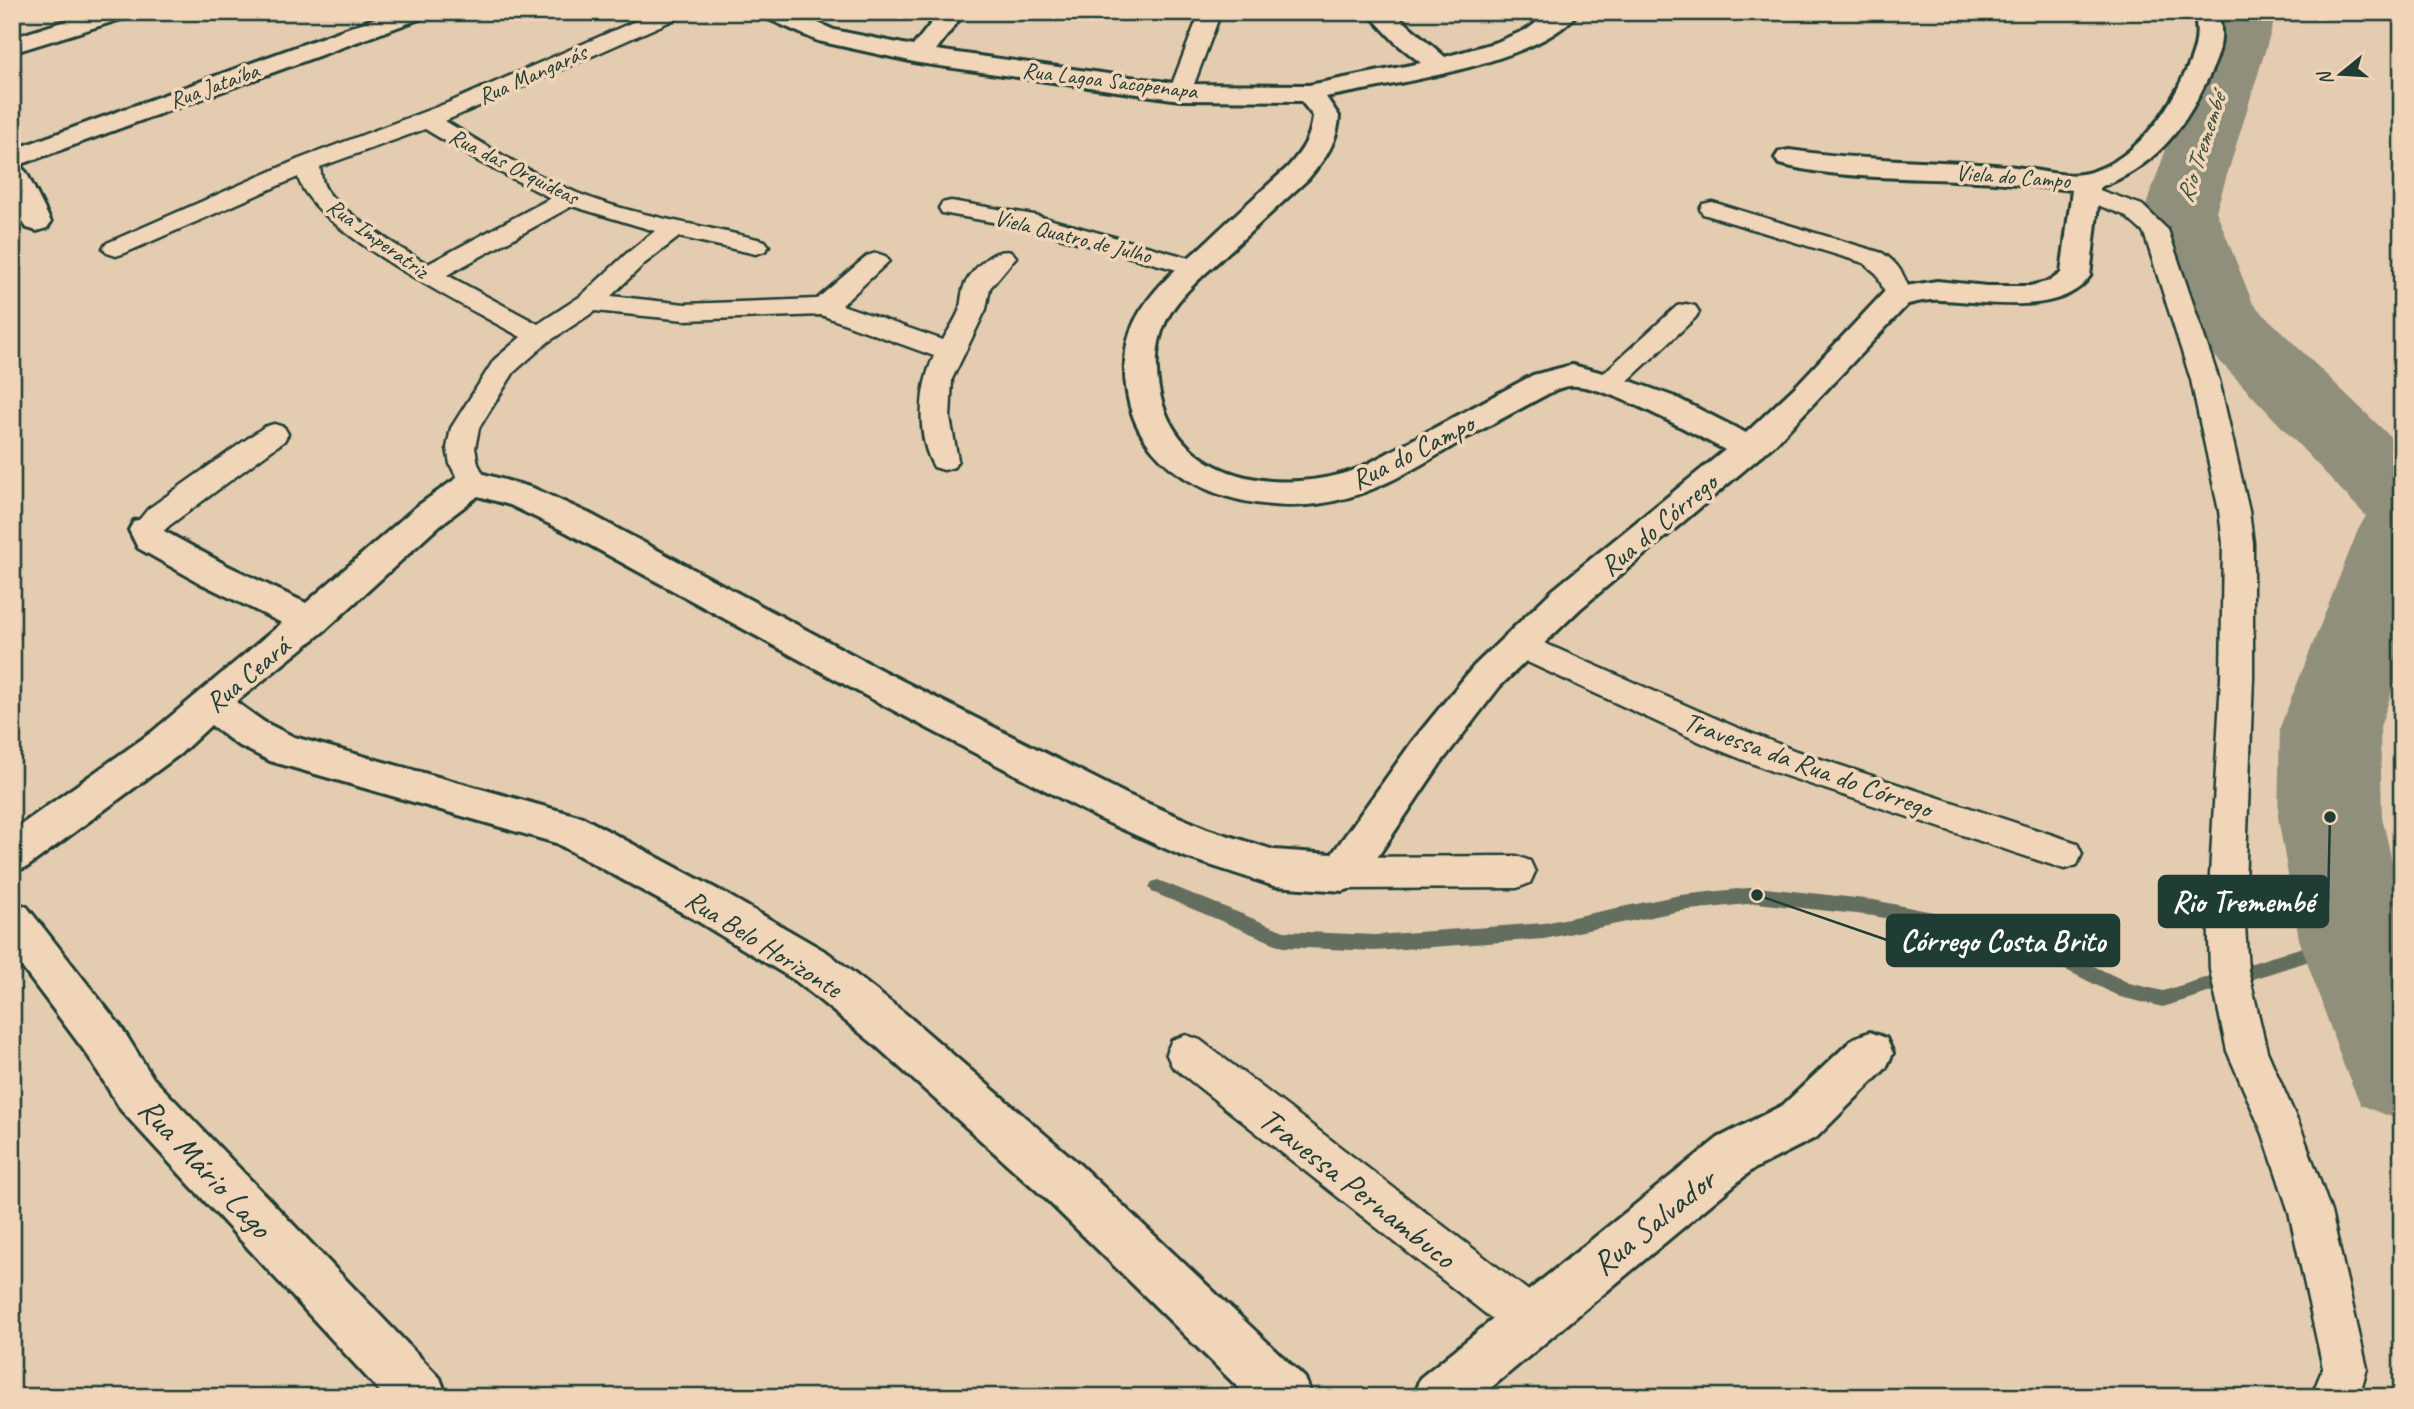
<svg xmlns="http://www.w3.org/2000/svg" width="2414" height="1409" font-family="Caveat,sans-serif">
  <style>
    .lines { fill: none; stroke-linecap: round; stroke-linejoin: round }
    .stream { fill: #636e5f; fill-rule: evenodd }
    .river { fill: #908f7b; fill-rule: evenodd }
    .lane-casing { stroke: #1f3d34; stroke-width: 5 }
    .street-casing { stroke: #1f3d34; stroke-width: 6 }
    .secondary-casing { stroke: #1f3d34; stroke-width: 6 }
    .lane { fill: #f1d5b8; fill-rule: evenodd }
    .street { fill: #f1d5b8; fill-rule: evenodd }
    .secondary { fill: #f1d5b8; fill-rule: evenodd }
    .labels { text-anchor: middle; stroke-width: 7; stroke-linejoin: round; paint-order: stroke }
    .far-street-label { font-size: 23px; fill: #1f3d34; stroke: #f1d5b8 }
    .far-water-label { font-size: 24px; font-style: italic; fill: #364d42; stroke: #f1d5b8 }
    .street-label { font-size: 28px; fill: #1f3d34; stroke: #f1d5b8 }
    .near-street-label { font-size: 33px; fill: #1f3d34; stroke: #f1d5b8 }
    .leader { fill: none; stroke: #1f3d34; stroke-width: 2.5 }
    .callout-dot { fill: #1f3d34; stroke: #f1d5b8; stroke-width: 2.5 }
    .callout { fill: #1f3d34; stroke: #1f3d34; stroke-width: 2.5 }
    .callout-label { font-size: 30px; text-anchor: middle; font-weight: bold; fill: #fff }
  </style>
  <rect width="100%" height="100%" fill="#e4ccb0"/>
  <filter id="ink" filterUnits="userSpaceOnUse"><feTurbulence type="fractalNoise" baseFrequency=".0143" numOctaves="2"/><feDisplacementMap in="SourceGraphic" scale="14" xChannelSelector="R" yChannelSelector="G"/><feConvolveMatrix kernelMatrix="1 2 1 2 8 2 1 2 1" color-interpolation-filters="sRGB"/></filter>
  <g filter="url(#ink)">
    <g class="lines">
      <polygon class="stream" points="1158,880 1284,931 1375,935 1544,923 1680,895 1757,887 1874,900 2019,930 2129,983 2163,991 2354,931 2360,933 2363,939 2360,945 2354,947 2163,1007 2120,997 2016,945 1874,916 1757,903 1680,911 1544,939 1375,951 1283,947 1152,892 1149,887 1152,882"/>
      <polygon class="river" points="2215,12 2277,12 2216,211 2253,304 2402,448 2402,662 2380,727 2382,817 2402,906 2402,1121 2361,1105 2344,1066 2299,939 2278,817 2280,727 2358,530 2366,516 2191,331 2179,314 2144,211"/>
      <defs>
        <g id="lane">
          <path d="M656 12H685L682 16 445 121C487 146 531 174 577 193 637 217 703 225 765 241L769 246 765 251 756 254 679 237 644 264 611 296 685 304 817 299 867 256 876 253 885 256 889 261 842 305 943 340C948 331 955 321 959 311 962 302 961 292 965 284 974 268 993 247 1012 252L1016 257 990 288 986 309 952 379 950 418 958 460 954 467 944 470 934 467C916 437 919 387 934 356L821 315 685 320 595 311 548 342 514 372 479 428 475 448 478 464 488 483 483 490 473 493 463 490 450 464 447 448 451 428 494 360 521 337C471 309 311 230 298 177L125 253 116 256 107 253 103 248 107 243 299 159 450 102ZM425 129 480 162 551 198 428 264C405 252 338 210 326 189 322 183 321 174 320 167ZM572 206 655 231 626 254 581 296 538 324 447 275Z"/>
          <polygon points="1200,12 1221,12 1191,92 1188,97 1172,97 1169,92"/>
          <polygon points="2085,185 2142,205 2168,230 2219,380 2249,511 2253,543 2253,678 2244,911 2248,970 2267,1051 2303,1134 2331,1212 2367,1368 2359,1397 2311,1397 2323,1368 2289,1212 2263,1134 2227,1051 2210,970 2208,911 2221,678 2223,543 2219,511 2191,380 2144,233 2124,215 2076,197 2073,192 2076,187"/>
          <polygon points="951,201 1034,215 1204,262 1208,267 1204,272 1195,275 1031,229 942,213 939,208 942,203"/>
          <path d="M1712 202 1882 253C1899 263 1906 278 1911 296L1907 302 1898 304 1889 302 1877 274 1864 263 1703 214 1700 209 1703 204Z"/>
          <polygon points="1686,304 1695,306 1699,312 1695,318 1618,390 1608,393 1598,390 1594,384 1598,378 1677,306"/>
          <path d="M274 424 284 427 288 434 284 441 170 525C158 536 152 543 135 538L131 530 148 509 264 427Z"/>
          <polygon points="1519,632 1733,726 1796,751 2077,843 2082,854 2077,865 2064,869 1774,772 1709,746 1508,653 1503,644 1508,635"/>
          <polygon points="1517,856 1530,861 1535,872 1530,883 1517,888 1343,889 1330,884 1325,873 1330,862 1343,857"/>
          <polygon points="1186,1035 1200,1040 1547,1305 1553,1321 1547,1337 1531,1343 1515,1337 1172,1066 1166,1053 1172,1040"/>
        </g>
        <g id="street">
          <polygon points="93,12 131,12 128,17 12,53 12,38"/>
          <path d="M392 12H428L425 17 19 165 26 172 51 222 47 228 37 231 27 228C9 202 12 180 12 150Z"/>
          <path d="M761 12H794L834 30 913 46 940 12H965L936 50 1180 84 1309 85 1421 63 1396 43 1367 12H1393L1445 57 1497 42 1528 29 1550 12H1578C1543 63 1386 85 1326 97L1339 116C1338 142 1324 160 1308 179 1279 205 1251 232 1222 258 1202 277 1178 296 1166 321 1156 342 1155 367 1159 389 1176 483 1284 497 1360 468L1533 375 1572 365 1619 377 1675 397 1746 433 1797 385 1887 289 1937 281 1987 286H2030L2050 281 2061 273 2072 190C2040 187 2008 182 1976 181 1911 177 1843 180 1779 164L1775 158 1779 152 1789 150C1862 161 1934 160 2007 166 2032 168 2063 179 2087 173 2129 162 2159 124 2178 88 2191 61 2202 42 2194 12H2218C2226 40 2218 59 2205 84 2182 132 2152 168 2100 187L2090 276C2061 318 1983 301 1940 300 1929 299 1918 302 1908 304L1774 445 1580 609 1500 686 1440 764 1358 886 1343 891 1274 886 1182 856 1100 819 857 691 566 532 510 505 478 496 440 525 324 631 236 702 264 722 294 737 582 817 724 893 828 953 907 1015 1079 1164 1305 1378 1312 1397H1248L1045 1198 875 1045 796 981 694 919 556 843 270 761 236 744 211 725 180 754 27 867 12 872V831L152 732 282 623 200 583 138 548 129 530 134 521 146 518 158 521 164 531 226 565 306 603 416 507 461 475 473 471 533 488 590 514 883 671 1128 795 1207 829 1274 850 1332 854 1412 742 1474 666 1554 589 1725 450C1694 434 1603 383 1570 386 1565 386 1560 388 1555 390 1525 406 1496 422 1466 438 1419 466 1372 497 1317 504 1238 514 1141 480 1127 393 1123 369 1124 343 1135 321 1151 290 1177 268 1202 246 1230 219 1259 193 1288 167 1302 151 1311 138 1313 116L1301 101 1180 100 919 63 818 41 764 17Z"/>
          <polygon points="1870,1032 1886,1038 1893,1053 1886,1068 1817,1137 1752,1170 1480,1397 1413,1397 1420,1378 1718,1138 1783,1105 1854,1038"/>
        </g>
        <polygon id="secondary" points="12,901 27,907 121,1027 153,1078 440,1378 447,1397 385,1397 121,1110 89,1057 12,954"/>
      </defs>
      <use href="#lane" class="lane-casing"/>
      <use href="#street" class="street-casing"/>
      <use href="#secondary" class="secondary-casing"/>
      <use href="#lane" class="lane"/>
      <use href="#street" class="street"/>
      <use href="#secondary" class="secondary"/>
    </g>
  </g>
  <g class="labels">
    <g class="far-street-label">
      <text transform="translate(532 74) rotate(-24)" y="8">Rua Mangarás</text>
      <text transform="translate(1110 80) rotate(7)" y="8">Rua Lagoa Sacopenapa</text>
      <text transform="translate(214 85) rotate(-20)" y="8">Rua Jataíba</text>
      <text transform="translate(514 166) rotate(27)" y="8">Rua das Orquídeas</text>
      <text transform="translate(2013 176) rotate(4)" y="8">Viela do Campo</text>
      <text transform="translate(1073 236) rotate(14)" y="8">Viela Quatro de Julho</text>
      <text transform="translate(378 238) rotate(36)" y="8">Rua Imperatriz</text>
    </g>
    <g class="far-water-label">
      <text transform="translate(2201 148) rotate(-72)" y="8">Rio Tremembé</text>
    </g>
    <g class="street-label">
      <text transform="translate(1412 451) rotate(-27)" y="10">Rua do Campo</text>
      <text transform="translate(1658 524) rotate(-40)" y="10">Rua do Córrego</text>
      <text transform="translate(247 674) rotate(-40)" y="10">Rua Ceará</text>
      <text transform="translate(1808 764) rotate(20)" y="10">Travessa da Rua do Córrego</text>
      <text transform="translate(764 943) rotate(32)" y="10">Rua Belo Horizonte</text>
    </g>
    <g class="near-street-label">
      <text transform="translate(206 1167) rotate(47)" y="12">Rua Mário Lago</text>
      <text transform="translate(1358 1187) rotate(38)" y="12">Travessa Pernambuco</text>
      <text transform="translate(1653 1221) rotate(-39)" y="12">Rua Salvador</text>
    </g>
  </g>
  <path class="leader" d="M2330 817L2328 902M1757 895L1887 940"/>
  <g class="callout-dot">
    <circle cx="2330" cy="817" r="7"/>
    <circle cx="1757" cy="895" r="7"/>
  </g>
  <g class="callout">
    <rect x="2159" y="876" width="169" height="51" rx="7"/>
    <rect x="1887" y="915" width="232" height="51" rx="7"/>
  </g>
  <g class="callout-label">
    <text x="2243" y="912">Rio Tremembé</text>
    <text x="2003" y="951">Córrego Costa Brito</text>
  </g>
  <rect width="2414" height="1409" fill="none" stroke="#f1d5b8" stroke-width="42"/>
  <rect x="21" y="21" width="2372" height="1367" fill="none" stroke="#1f3d34" stroke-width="2.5" filter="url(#ink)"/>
  <g transform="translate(2341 74) rotate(252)" stroke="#f1d5b8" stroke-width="5" paint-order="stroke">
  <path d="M0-5L12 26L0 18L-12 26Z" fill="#1f3d34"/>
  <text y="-10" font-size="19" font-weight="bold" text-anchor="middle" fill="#1f3d34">N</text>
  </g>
</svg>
